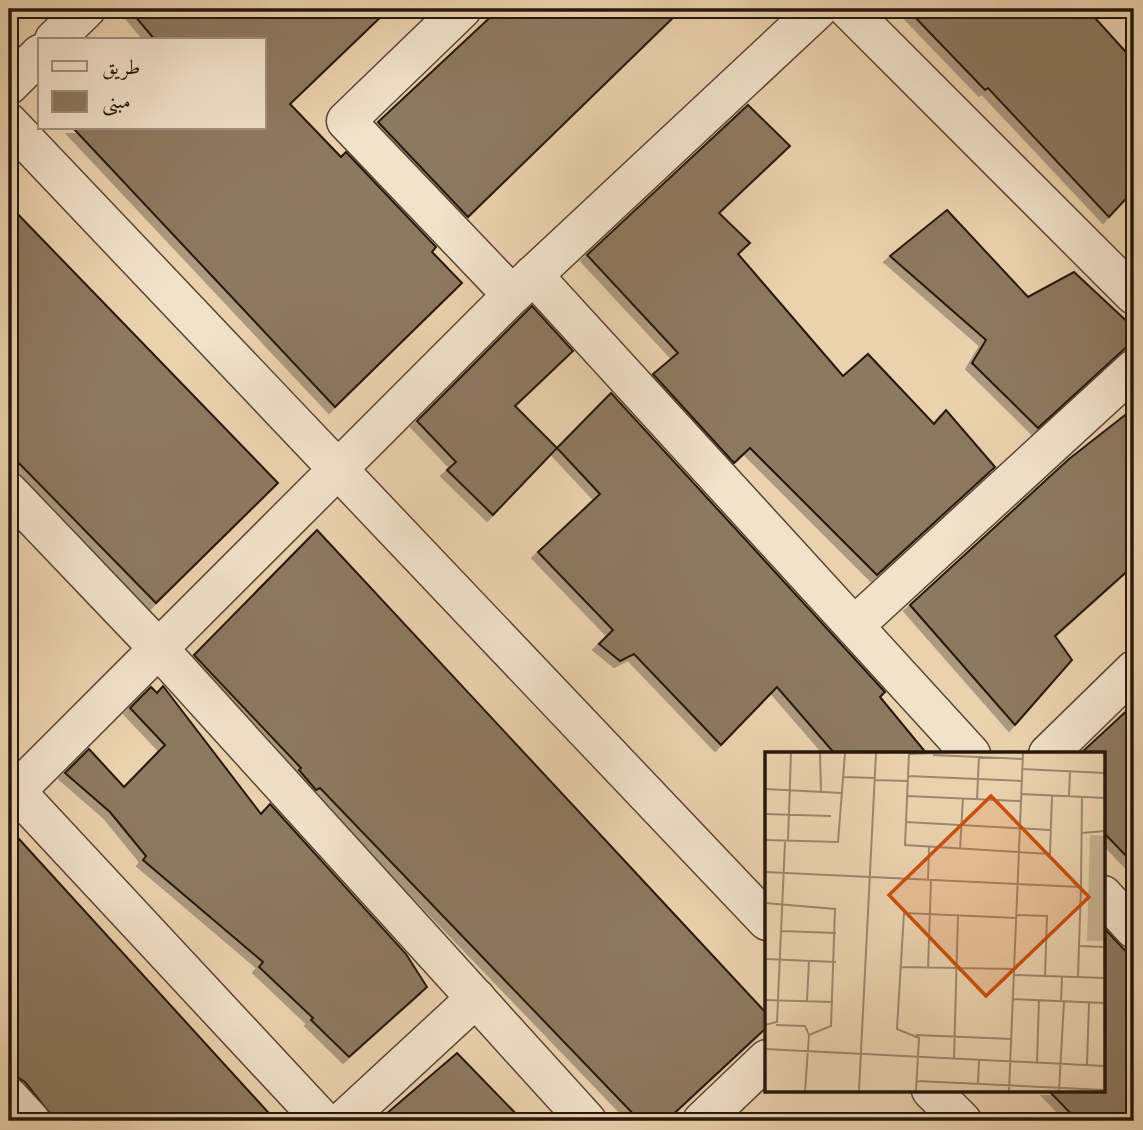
<svg xmlns="http://www.w3.org/2000/svg" width="1143" height="1130" font-family="'IM FELL Great Primer',Amiri,serif">
  <style>
    .building { fill: #8d7960; stroke: #27180c; stroke-width: 2; filter: url(#shadow) }
    .lines { fill: none; stroke-linecap: round; stroke-linejoin: round }
    .minor-casing { stroke: #584634; stroke-width: 41 }
    .minor { stroke: #f2e2ca; stroke-width: 38 }
    .inset-road { fill: none; stroke: #9d886d; stroke-width: 2 }
    .view { fill: #cb4f0c; fill-opacity: 0.15; stroke: #cb4f0c; stroke-width: 3.5 }
    .inset-edge { fill: none; stroke: #27180c; stroke-width: 3.5 }
  </style>
  <defs>
    <filter id="shadow"><feDropShadow dx="-6" dy="6" stdDeviation="0" flood-color="#0004"/></filter>
  </defs>
  <rect width="100%" height="100%" fill="#ebd2ae"/>
  <filter id="stains"><feTurbulence type="fractalNoise" baseFrequency=".00286" numOctaves="4"/><feColorMatrix values="0 0 0 0 .2 0 0 0 0 .09 0 0 0 0 .02 0 0 0 .5 -.17"/></filter>
  <radialGradient id="worn" r=".72"><stop offset=".6" stop-color="#630" stop-opacity="0"/><stop offset="1" stop-color="#630" stop-opacity=".3"/></radialGradient>
  <g class="building">
    <polygon points="129,9 389,9 290,104 341,157 346,152 436,247 432,252 462,283 335,407 73,128 264,128 264,40 155,40"/>
    <polygon points="499,9 682,9 468,217 378,122"/>
    <polygon points="907,9 1087,9 1134,61 1134,190 1109,217 988,88 985,90"/>
    <polygon points="748,105 790,146 719,213 750,243 738,254 843,376 868,354 934,424 946,410 995,467 877,575 750,448 734,463 653,374 678,353 587,255"/>
    <polygon points="9,205 278,483 156,603 9,453"/>
    <polygon points="947,210 1028,297 1074,272 1134,328 1134,340 1038,428 972,363 986,340 890,256"/>
    <polygon points="532,306 573,351 515,406 557,448 493,515 447,470 456,462 417,421"/>
    <polygon points="611,393 885,692 880,697 927,754 835,754 777,687 721,745 634,654 620,661 599,644 613,630 538,552 600,494 557,448"/>
    <polygon points="1134,408 1134,565 1055,636 1072,660 1015,725 910,605 1069,459"/>
    <polygon points="317,530 767,1014 767,1027 666,1121 640,1121 320,788 316,790 299,770 301,768 194,655"/>
    <polygon points="163,686 261,814 270,804 406,954 427,987 349,1057 311,1020 313,1018 259,967 263,962 143,860 146,856 110,812 65,773 89,749 124,787 165,745 130,708 151,687 157,693"/>
    <polygon points="1134,704 1134,864 1103,832 1103,754 1080,754"/>
    <polygon points="9,828 276,1121 56,1121 25,1082 9,1072"/>
    <polygon points="1103,927 1134,960 1134,1121 1078,1121 1048,1090 1103,1090"/>
    <polygon points="457,1053 523,1121 378,1121"/>
  </g>
  <g class="lines">
    <defs>
      <g id="minor">
        <polyline points="462,9 346,121 512,295"/>
        <polyline points="848,9 1134,295"/>
        <polyline points="54,40 86,9"/>
        <polyline points="9,85 40,54"/>
        <polyline points="9,123 767,921"/>
        <polyline points="533,275 971,754"/>
        <polyline points="9,492 157,647 587,1121"/>
        <polyline points="854,626 1134,369"/>
        <polyline points="1048,754 1134,670"/>
        <polyline points="9,784 323,1121"/>
        <polyline points="9,798 512,295 818,9"/>
        <polyline points="1103,895 1134,929"/>
        <polyline points="931,1090 962,1121"/>
        <polyline points="9,1097 31,1121"/>
        <polyline points="343,1121 476,998"/>
        <polyline points="702,1121 767,1059"/>
      </g>
    </defs>
    <use href="#minor" class="minor-casing"/>
    <use href="#minor" class="minor"/>
  </g>
  <g transform="translate(765 752)">
    <rect width="340" height="340" fill="#ebd2ae"/>
    <path d="M325 83 339 84V189H322Z" fill="#cab292"/>
    <path class="inset-road" d="M55 1 56 40M144 1 140 93 285 102 287 44M144 2 169 1M168 3 258 7M257 17 340 21M143 24 256 29M78 25 110 26M109 28 143 29M0 37 77 41M256 42 340 46M142 44 255 49M304 44 305 19M212 47 214 5M0 62 66 64M141 70 285 78M317 81 340 79M0 88 73 90 80 1M23 89 26 1M195 97 198 46M0 120 316 135 314 194 340 195M163 128 164 95M316 135 317 45M0 151 70 157 66 274 44 283 40 339M252 163 282 164 280 224M16 179 71 181M0 207 71 210M135 215 250 217M163 216 166 128M249 223 340 226M313 225 314 194M248 247 340 251M0 248 68 250M42 249 44 208M296 249 297 224M0 273 12 270 20 90M11 273 40 274 44 283M151 283 247 287M0 297 340 314M189 306 193 163M272 310 274 248M322 313 324 251M152 329 340 338M213 331 214 308M294 338 299 250M94 339 111 1M151 339 154 286 132 277 139 161 252 166M244 339 258 1"/>
    <path class="view" d="M226 44 324 145 221 244 124 143Z"/>
    <rect width="340" height="340" class="inset-edge"/>
  </g>
  <rect width="1143" height="1130" fill="none" stroke="#ebd2ae" stroke-width="35"/>
  <rect x="10" y="10" width="1122" height="1109" fill="none" stroke="#27180c" stroke-width="3.5"/>
  <rect x="18" y="18" width="1108" height="1095" fill="none" stroke="#27180c" stroke-width="2"/>
  <rect x="38" y="38" width="228" height="91" fill="#f2e2ca" stroke="#a1917e" stroke-width="2"/>
  <rect x="52" y="61" width="35" height="10" fill="#f2e2ca" stroke="#a1917e" stroke-width="2"/>
  <text x="102" y="74" font-size="21" fill="#27180c">طريق</text>
  <rect x="52" y="91" width="35" height="21" fill="#8d7960" stroke="#a1917e" stroke-width="2"/>
  <text x="102" y="108" font-size="21" fill="#27180c">مبنى</text>
  <rect width="100%" height="100%" filter="url(#stains)"/>
  <rect width="100%" height="100%" fill="url(#worn)"/>
</svg>
